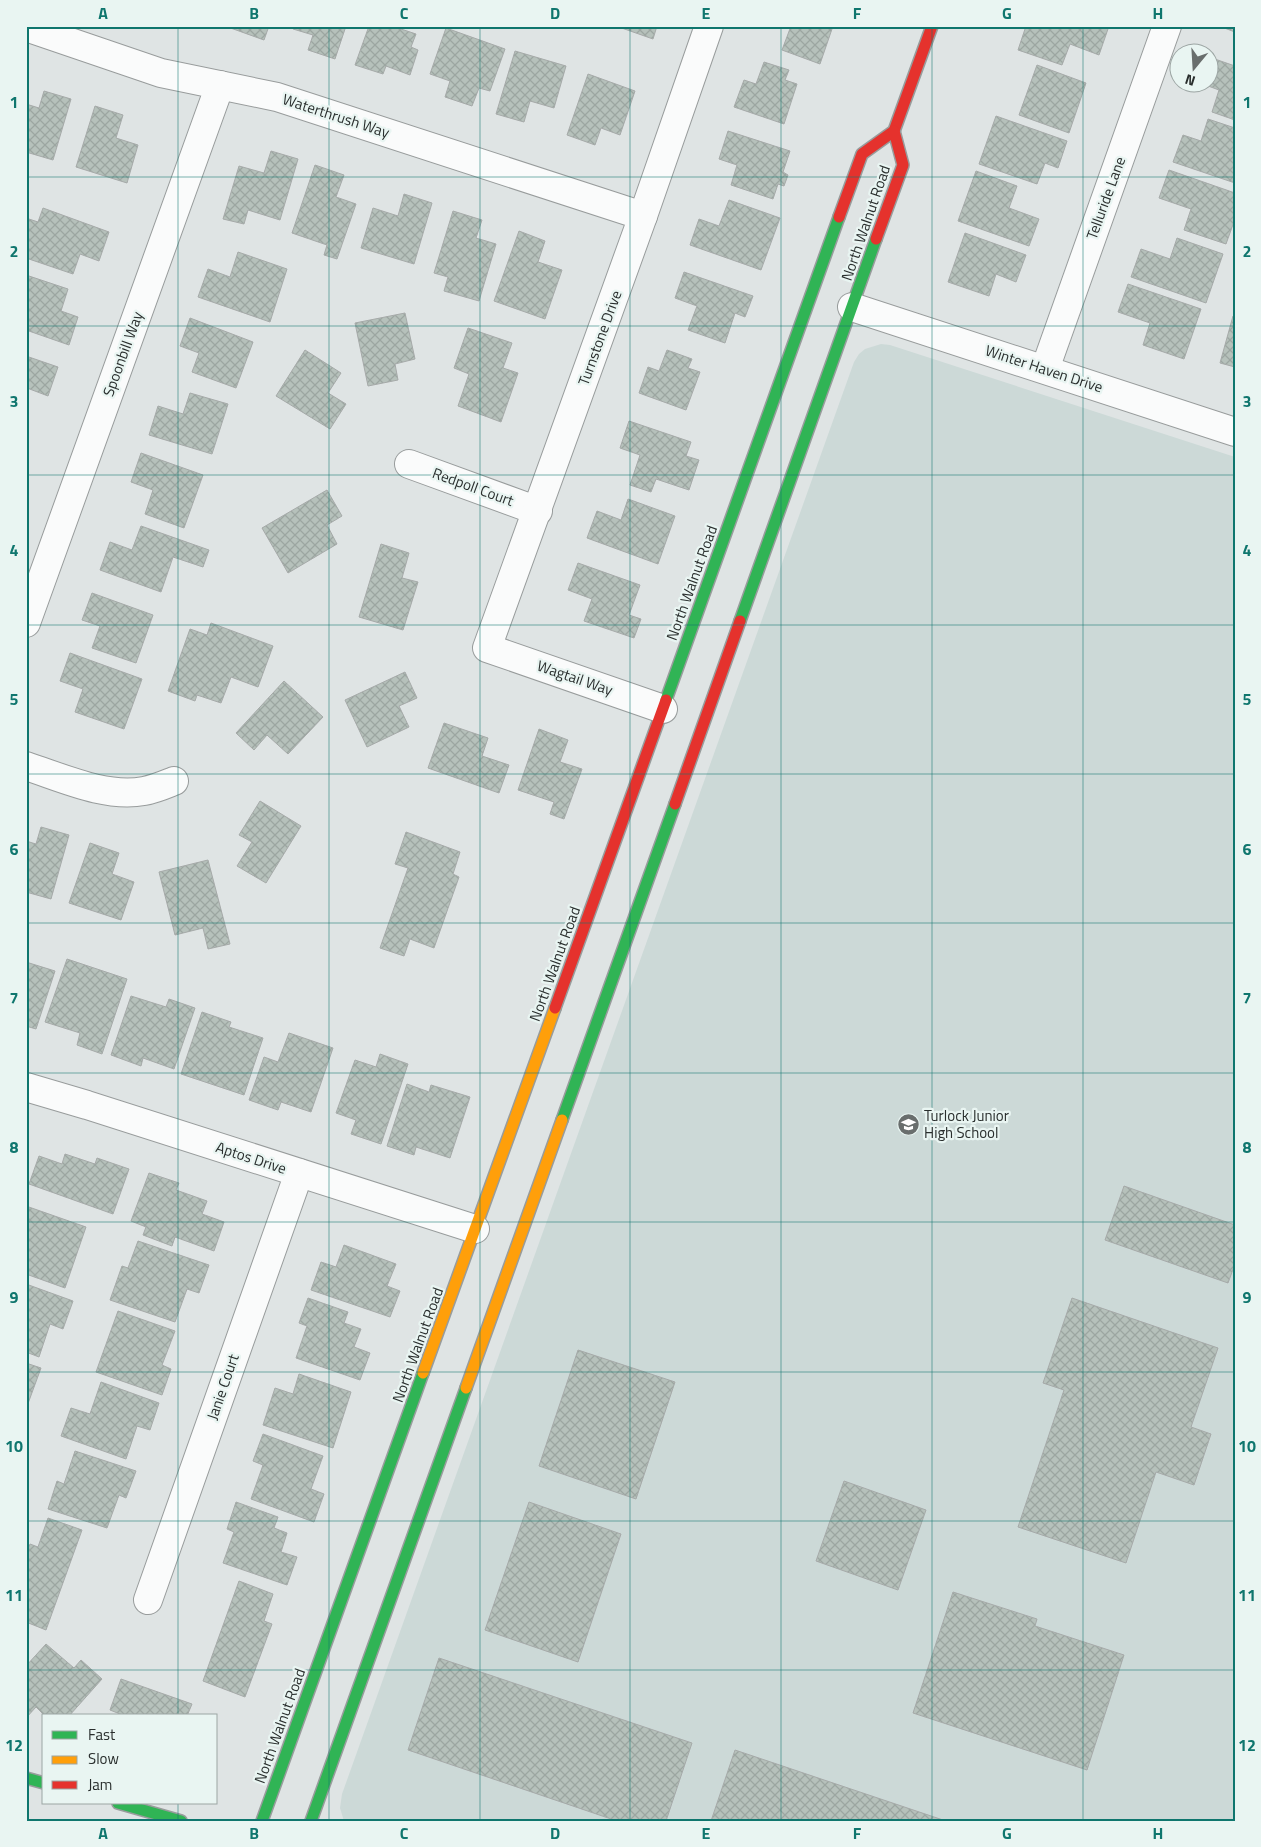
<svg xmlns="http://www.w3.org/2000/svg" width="1261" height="1847" font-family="'Titillium Web',sans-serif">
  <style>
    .built { fill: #ccd9d7 }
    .building { fill: url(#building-cross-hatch); stroke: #a6aaa9 }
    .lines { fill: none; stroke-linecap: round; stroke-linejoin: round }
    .street-casing { stroke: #989c9c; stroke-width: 30 }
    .fast-casing { stroke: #989c9c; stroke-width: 14 }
    .slow-casing { stroke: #989c9c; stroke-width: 14 }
    .jam-casing { stroke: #989c9c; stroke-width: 14 }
    .street { stroke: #fafbfb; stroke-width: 28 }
    .fast { stroke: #30b455; stroke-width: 11 }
    .slow { stroke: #ff9f0a; stroke-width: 11 }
    .jam { stroke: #e5322d; stroke-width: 11 }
    .grid { fill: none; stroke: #0f766e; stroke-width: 1; stroke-opacity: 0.55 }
    .labels { text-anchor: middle; stroke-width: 4.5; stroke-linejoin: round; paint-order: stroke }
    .street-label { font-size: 15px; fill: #292e2d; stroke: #e9f5f2 }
    .poi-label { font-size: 15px; fill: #292e2d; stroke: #e9f5f2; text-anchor: start }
    .neatline { fill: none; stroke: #0f766e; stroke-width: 2 }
    .grid-label { font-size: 16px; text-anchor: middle; font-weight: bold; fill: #0f766e }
  </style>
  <defs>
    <pattern id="building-cross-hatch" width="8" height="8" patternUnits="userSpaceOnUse" patternTransform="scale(1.25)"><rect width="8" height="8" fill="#b6c1bb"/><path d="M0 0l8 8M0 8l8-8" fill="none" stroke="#9ca6a1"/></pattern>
  </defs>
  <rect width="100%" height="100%" fill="#dfe4e4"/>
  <polygon class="built" points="881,344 890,345 1235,457 1235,1821 344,1821 340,1808 342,1794 854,362 859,354 865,349"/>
  <g class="building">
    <polygon points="225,26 269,26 264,40"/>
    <polygon points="294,26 346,26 335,59 308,50 313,35 293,29"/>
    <polygon points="369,26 392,26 416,34 411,47 418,50 410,75 386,66 383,74 355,65"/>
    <polygon points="616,26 657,26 653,39"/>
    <polygon points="791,26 833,26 820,64 782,50"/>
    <polygon points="1026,26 1109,26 1099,55 1070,44 1062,65 1018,50"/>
    <polygon points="1219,26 1235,26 1235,32"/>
    <polygon points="446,28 505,49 490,91 479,88 472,106 445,97 450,81 430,74"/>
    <polygon points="515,51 566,66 554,108 530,101 524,122 496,114"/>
    <polygon points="1209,57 1235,66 1235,120 1212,112 1219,90 1200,83 1208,82"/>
    <polygon points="764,62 789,70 785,80 797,84 784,124 734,107 744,80 756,84"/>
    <polygon points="1037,65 1086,83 1069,133 1019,115"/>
    <polygon points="588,74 635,91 620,135 601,128 595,145 567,135"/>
    <polygon points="44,91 71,99 53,160 26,152 26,104 39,108"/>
    <polygon points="95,106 123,115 116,138 138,145 127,183 76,167"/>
    <polygon points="996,116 1067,141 1058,168 1045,163 1037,184 979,164"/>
    <polygon points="1208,119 1235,128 1235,183 1173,162 1183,135 1201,141"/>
    <polygon points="728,131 790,151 783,172 788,175 784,186 778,184 773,199 731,185 737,165 719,159"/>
    <polygon points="271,151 298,159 280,220 248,210 244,224 223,219 239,166 264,173"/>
    <polygon points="315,165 344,175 336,197 356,204 337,259 324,255 327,245 292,233"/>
    <polygon points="1169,170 1235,193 1235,219 1226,244 1184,230 1191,209 1159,198"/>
    <polygon points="976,171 1017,186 1009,208 1039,219 1029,246 958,221"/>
    <polygon points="404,194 432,203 414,264 361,248 373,208 398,216"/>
    <polygon points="729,200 780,218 761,270 690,245 699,219 719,226"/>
    <polygon points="43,208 109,232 99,261 80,254 73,274 26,258 26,218 38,222"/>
    <polygon points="453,211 482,220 476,238 496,244 479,301 444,291 448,277 434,273"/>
    <polygon points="519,231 545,241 538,262 562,270 545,319 494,301"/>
    <polygon points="965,233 1026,255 1016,282 996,274 989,296 948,282"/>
    <polygon points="1177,238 1223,254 1206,303 1131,277 1141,249 1170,259"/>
    <polygon points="238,252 287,269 270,322 198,297 208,269 230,277"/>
    <polygon points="684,272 753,296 745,317 735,313 725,343 688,330 697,306 675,298"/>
    <polygon points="26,275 68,289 61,311 78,317 69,345 26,330"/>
    <polygon points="1128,284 1201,309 1184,359 1143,345 1150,323 1118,312"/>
    <polygon points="405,313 415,359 395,364 398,380 368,386 355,323"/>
    <polygon points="1233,316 1235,316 1235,367 1220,363"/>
    <polygon points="190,318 253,342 236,388 192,372 199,353 180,346"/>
    <polygon points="468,328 512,343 503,368 518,373 501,422 458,406 469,374 454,368"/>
    <polygon points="305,350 341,373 328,393 346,404 330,429 276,396"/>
    <polygon points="667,350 692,359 688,368 700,372 686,410 639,393 648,367 659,371"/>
    <polygon points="26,356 58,367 48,396 27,388 26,391"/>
    <polygon points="190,393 228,404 212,454 149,435 158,406 183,414"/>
    <polygon points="629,421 691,442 686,456 699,460 689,490 656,479 651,492 630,485 640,455 620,448"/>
    <polygon points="141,453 203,475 184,528 145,514 153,490 131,482"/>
    <polygon points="327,490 342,516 327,525 337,544 288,573 262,528"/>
    <polygon points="628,499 675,516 658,564 587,538 597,511 621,520"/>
    <polygon points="141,526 209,550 203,567 173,557 161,592 100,570 110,542 132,550"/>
    <polygon points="381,544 409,553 402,578 418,582 403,630 359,617"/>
    <polygon points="578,563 640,585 629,615 641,619 634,638 584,621 592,599 568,590"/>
    <polygon points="92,593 153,615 136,663 92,648 100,626 82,620"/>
    <polygon points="211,623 273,646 258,687 231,677 221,703 197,695 195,701 168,691 190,629 207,635"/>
    <polygon points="70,653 142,679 124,729 75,712 83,689 60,681"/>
    <polygon points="405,672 417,698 399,706 409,727 367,747 345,700"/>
    <polygon points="284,681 323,717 288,754 267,735 254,750 236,733"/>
    <polygon points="444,723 488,738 482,756 509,765 499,793 428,768"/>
    <polygon points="539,729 568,740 560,762 582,769 564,819 550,814 554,802 518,790"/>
    <polygon points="260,801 301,826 266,883 237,866 252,842 239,835"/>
    <polygon points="41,827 69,835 51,899 26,892 26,841 36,844"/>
    <polygon points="406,832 460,852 453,874 459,877 434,948 410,939 404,956 380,948 408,868 395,864"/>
    <polygon points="90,843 119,853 112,874 134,882 121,920 69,903"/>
    <polygon points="208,860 230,944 208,949 203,928 175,935 159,872"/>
    <polygon points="67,959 127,979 102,1054 77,1045 80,1033 45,1022"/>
    <polygon points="26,962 55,971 36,1029 26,1026"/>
    <polygon points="131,996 166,1007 169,999 195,1008 174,1069 143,1058 141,1066 111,1055"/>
    <polygon points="202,1012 231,1022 229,1027 263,1038 244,1095 181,1074"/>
    <polygon points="289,1033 333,1048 311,1112 281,1102 278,1110 249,1100 264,1057 278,1062"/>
    <polygon points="380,1054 408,1064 381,1144 351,1134 356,1120 336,1113 355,1060 376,1067"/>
    <polygon points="407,1084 429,1092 431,1085 470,1097 450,1158 416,1147 414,1155 387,1146"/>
    <polygon points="65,1154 95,1164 97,1158 129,1169 113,1214 29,1184 39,1156 62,1164"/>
    <polygon points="149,1173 179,1183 176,1190 207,1201 202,1214 224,1222 214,1251 175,1237 172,1246 143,1235 146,1227 131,1221"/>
    <polygon points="1124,1186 1235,1225 1235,1264 1228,1283 1105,1240"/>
    <polygon points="26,1206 86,1227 65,1288 26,1274"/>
    <polygon points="138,1241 209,1265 199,1293 187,1289 175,1322 110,1300 122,1266 128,1268"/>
    <polygon points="344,1245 396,1264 387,1286 400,1291 390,1317 311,1290 321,1262 336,1267"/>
    <polygon points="26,1284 73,1301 63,1329 50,1324 39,1357 26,1352"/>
    <polygon points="308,1298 348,1312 344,1323 361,1329 354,1347 370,1353 360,1380 296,1358 307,1326 299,1323"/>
    <polygon points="1072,1298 1218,1348 1191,1427 1211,1434 1194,1485 1156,1472 1126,1563 1018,1527 1064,1390 1043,1383"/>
    <polygon points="118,1311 175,1331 162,1365 171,1369 162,1395 96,1372"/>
    <polygon points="578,1350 675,1382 636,1499 539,1466"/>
    <polygon points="26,1363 41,1368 26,1409"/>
    <polygon points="299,1374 351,1392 333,1448 263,1425 275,1388 293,1394"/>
    <polygon points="101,1382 159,1403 150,1430 137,1426 126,1459 61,1436 71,1408 90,1414"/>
    <polygon points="263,1434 323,1456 311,1489 324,1494 314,1522 251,1499 263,1465 253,1461"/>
    <polygon points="75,1451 136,1471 126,1498 119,1495 107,1528 48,1509 57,1481 64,1484"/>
    <polygon points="844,1481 926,1510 898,1590 816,1561"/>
    <polygon points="236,1502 278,1517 274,1528 287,1533 281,1552 297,1557 287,1585 223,1563 234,1532 227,1529"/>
    <polygon points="529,1502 621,1534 578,1662 485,1630"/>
    <polygon points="48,1518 82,1530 46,1630 26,1622 26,1555 30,1544 38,1547"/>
    <polygon points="239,1581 273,1594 264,1621 272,1624 245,1697 203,1681"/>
    <polygon points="953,1592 1037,1619 1035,1626 1124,1655 1087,1770 913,1713"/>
    <polygon points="46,1644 74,1668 81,1660 102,1679 69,1716 45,1716 36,1707 26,1718 26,1666"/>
    <polygon points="439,1658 692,1743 666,1821 617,1821 408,1750"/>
    <polygon points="121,1679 192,1704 187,1716 125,1716 110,1710"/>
    <polygon points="735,1750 946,1821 711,1821"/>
  </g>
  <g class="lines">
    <defs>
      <g id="street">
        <polyline points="26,27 161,73 277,97 643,216"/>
        <polyline points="852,307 1235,432"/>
        <polyline points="1045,369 1167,26"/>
        <polyline points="409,464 538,511"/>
        <polyline points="26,623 220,85"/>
        <polyline points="663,709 487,648 643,216 709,26"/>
        <path d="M26 766C63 778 105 798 144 791 155 789 164 785 174 781"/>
        <polyline points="26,1087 87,1105 475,1229"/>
        <polyline points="148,1600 299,1173"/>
      </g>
      <g id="fast">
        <polyline points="740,621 876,239"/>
        <polyline points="666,700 839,217"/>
        <polyline points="562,1120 675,804"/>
        <polyline points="26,1778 44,1783"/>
        <polyline points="118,1803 181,1821"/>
        <polyline points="262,1821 423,1373"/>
        <polyline points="311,1821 466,1388"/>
      </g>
      <g id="slow">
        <polyline points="423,1373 555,1008"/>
        <polyline points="466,1388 562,1120"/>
      </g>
      <g id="jam">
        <polyline points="839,217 862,154 894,131 932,26"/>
        <polyline points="876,239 903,165 894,131"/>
        <polyline points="675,804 740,621"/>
        <polyline points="555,1008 666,700"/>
      </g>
    </defs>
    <use href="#street" class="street-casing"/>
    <use href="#fast" class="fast-casing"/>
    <use href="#slow" class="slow-casing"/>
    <use href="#jam" class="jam-casing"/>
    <use href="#street" class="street"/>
    <use href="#fast" class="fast"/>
    <use href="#slow" class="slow"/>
    <use href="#jam" class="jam"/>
  </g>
  <path class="grid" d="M178 26V1716M329 26V1821M480 26V1821M630 26V1821M781 26V1821M932 26V1821M1083 26V1821M26 177H1235M26 326H1235M26 475H1235M26 625H1235M26 774H1235M26 923H1235M26 1073H1235M26 1222H1235M26 1372H1235M26 1521H1235M26 1670H1235M178 1803V1821"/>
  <defs>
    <symbol id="school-disc" viewBox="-11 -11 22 22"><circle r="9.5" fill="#696e6d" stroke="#e9f5f2"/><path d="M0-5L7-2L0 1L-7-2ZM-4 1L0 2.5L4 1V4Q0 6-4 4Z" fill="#fff"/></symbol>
  </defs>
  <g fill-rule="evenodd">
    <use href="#school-disc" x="896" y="1112" width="25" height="25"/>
  </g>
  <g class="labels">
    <g class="street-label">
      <text transform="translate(336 116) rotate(18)" y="5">Waterthrush Way</text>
      <text transform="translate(1106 198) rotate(-70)" y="5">Telluride Lane</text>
      <text transform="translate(866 223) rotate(-71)" y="5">North Walnut Road</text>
      <text transform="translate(600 338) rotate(-70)" y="5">Turnstone Drive</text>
      <text transform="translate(123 354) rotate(-70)" y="5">Spoonbill Way</text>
      <text transform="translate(1044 369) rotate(18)" y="5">Winter Haven Drive</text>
      <text transform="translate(473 487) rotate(20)" y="5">Redpoll Court</text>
      <text transform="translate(692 583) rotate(-70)" y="5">North Walnut Road</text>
      <text transform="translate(575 678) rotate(19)" y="5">Wagtail Way</text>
      <text transform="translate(555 964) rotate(-70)" y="5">North Walnut Road</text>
      <text transform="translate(251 1158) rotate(18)" y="5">Aptos Drive</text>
      <text transform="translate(418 1345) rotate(-70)" y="5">North Walnut Road</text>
      <text transform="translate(223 1387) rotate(-71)" y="5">Janie Court</text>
      <text transform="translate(280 1726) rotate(-70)" y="5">North Walnut Road</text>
    </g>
    <g class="poi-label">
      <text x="924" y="1121">Turlock Junior<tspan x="924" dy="17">High School</tspan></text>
    </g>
  </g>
  <rect width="1261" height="1847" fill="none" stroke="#e9f5f2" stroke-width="55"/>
  <rect x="42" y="1714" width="175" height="90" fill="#e9f5f2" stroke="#9ca5a3"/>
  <rect x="52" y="1731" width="25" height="8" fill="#30b455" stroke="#9ca5a3"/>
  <text x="88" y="1740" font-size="15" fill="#292e2d">Fast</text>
  <rect x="52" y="1756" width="25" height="8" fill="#ff9f0a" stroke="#9ca5a3"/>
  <text x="88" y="1764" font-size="15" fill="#292e2d">Slow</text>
  <rect x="52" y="1781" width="25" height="8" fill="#e5322d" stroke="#9ca5a3"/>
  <text x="88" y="1790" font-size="15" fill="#292e2d">Jam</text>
  <g transform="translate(1194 68) rotate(198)"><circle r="24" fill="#e9f5f2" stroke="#9ca5a3"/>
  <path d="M0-4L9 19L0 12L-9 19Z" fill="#696e6d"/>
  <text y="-8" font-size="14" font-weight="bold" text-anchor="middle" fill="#292e2d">N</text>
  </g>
  <rect x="28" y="28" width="1206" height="1792" class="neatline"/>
  <g class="grid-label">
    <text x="103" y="19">A</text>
    <text x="254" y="19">B</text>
    <text x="404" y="19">C</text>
    <text x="555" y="19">D</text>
    <text x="706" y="19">E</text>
    <text x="857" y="19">F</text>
    <text x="1007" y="19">G</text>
    <text x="1158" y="19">H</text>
    <text x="14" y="108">1</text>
    <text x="1247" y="108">1</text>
    <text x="14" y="257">2</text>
    <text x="1247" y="257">2</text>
    <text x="14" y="407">3</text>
    <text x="1247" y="407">3</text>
    <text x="14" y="556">4</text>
    <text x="1247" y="556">4</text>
    <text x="14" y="705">5</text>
    <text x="1247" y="705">5</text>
    <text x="14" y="855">6</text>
    <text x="1247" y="855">6</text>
    <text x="14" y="1004">7</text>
    <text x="1247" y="1004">7</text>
    <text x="14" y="1153">8</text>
    <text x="1247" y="1153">8</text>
    <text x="14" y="1303">9</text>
    <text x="1247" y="1303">9</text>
    <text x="14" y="1452">10</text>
    <text x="1247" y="1452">10</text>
    <text x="14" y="1601">11</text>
    <text x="1247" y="1601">11</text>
    <text x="14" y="1751">12</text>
    <text x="1247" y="1751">12</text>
    <text x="103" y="1839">A</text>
    <text x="254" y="1839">B</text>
    <text x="404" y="1839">C</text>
    <text x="555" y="1839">D</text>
    <text x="706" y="1839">E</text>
    <text x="857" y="1839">F</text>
    <text x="1007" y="1839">G</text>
    <text x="1158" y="1839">H</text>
  </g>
</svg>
